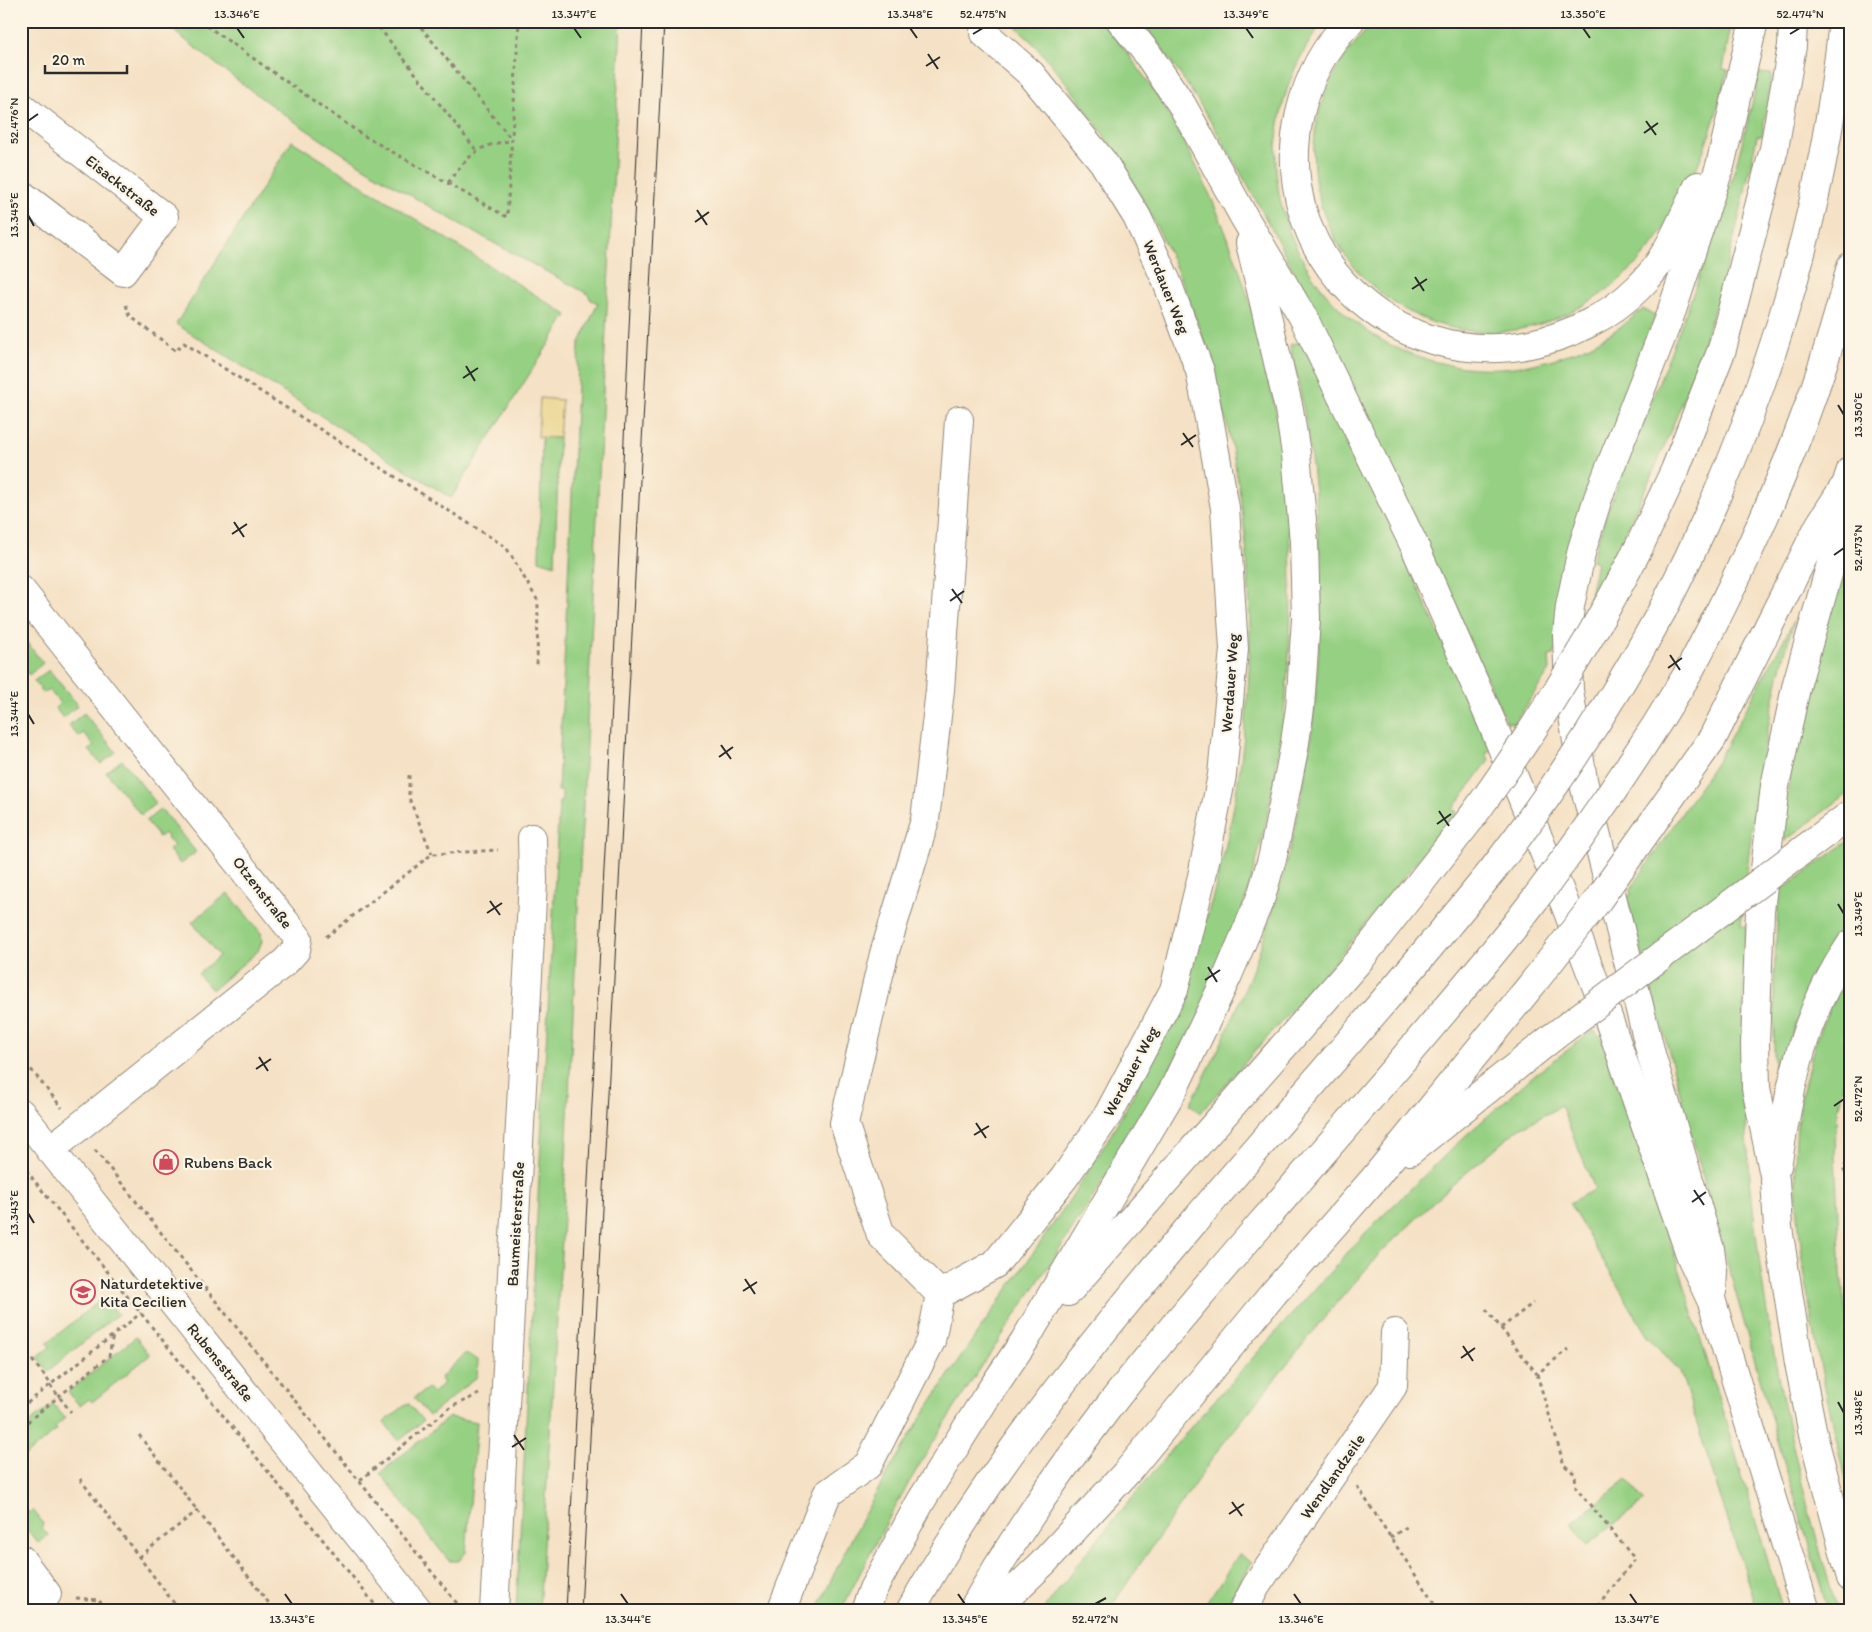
<svg xmlns="http://www.w3.org/2000/svg" width="1872" height="1632" font-family="Itim,sans-serif">
  <style>
    .green { fill: #96d083; stroke: #607e57 }
    .sand { fill: #eeda9e; stroke: #8c8264 }
    .lines { fill: none; stroke-linecap: round; stroke-linejoin: round }
    .minor-casing { stroke: #908678; stroke-width: 30 }
    .highway-casing { stroke: #908678; stroke-width: 30 }
    .path { stroke: #908678; stroke-width: 3; stroke-dasharray: 4 4; stroke-linecap: butt }
    .minor { stroke: #fff; stroke-width: 28 }
    .highway { stroke: #fff; stroke-width: 28 }
    .tram { stroke: #2b2b2b; stroke-width: 1 }
    .highway-bridge-casing { stroke: #908678; stroke-width: 30; stroke-linecap: butt }
    .highway-bridge { stroke: #fff; stroke-width: 28 }
    .ticks { fill: none; stroke: #2b2b2b; stroke-width: 2 }
    .labels { text-anchor: middle; stroke-width: 4.5; stroke-linejoin: round; paint-order: stroke }
    .street-label { font-size: 16px; fill: #2b2b2b; stroke: #fcf5e5 }
    .poi-label { font-size: 16px; fill: #2b2b2b; stroke: #fcf5e5; text-anchor: start }
    .neatline { fill: none; stroke: #2b2b2b; stroke-width: 2 }
    .ticks-label { font-size: 12px; text-anchor: middle; fill: #2b2b2b }
  </style>
  <rect width="100%" height="100%" fill="#fcf5e5"/>
  <filter id="ink" filterUnits="userSpaceOnUse"><feTurbulence type="fractalNoise" baseFrequency=".02" numOctaves="2"/><feDisplacementMap in="SourceGraphic" scale="10" xChannelSelector="R" yChannelSelector="G"/><feConvolveMatrix kernelMatrix="1 2 1 2 8 2 1 2 1" color-interpolation-filters="sRGB"/></filter>
  <filter id="wash" filterUnits="userSpaceOnUse"><feTurbulence type="fractalNoise" baseFrequency=".0096" numOctaves="4" result="noise"/><feDisplacementMap in="SourceGraphic" scale="20" xChannelSelector="R" yChannelSelector="G"/><feGaussianBlur stdDeviation="1.12" result="paint"/><feColorMatrix in="noise" values="0 0 0 0 0 0 0 0 0 0 0 0 0 0 0 0 0 1.4 0 .05"/><feComposite in="paint" operator="in"/></filter>
  <g filter="url(#wash)">
    <rect width="100%" height="100%" fill="#f5e1c5"/>
    <g class="green">
      <path d="M161 21H621L562 1239 539 1611H516L559 802 562 801V791H558L579 345 598 303 591 300 588 294C483 238 379 181 282 113 241 84 201 52 161 21Z"/>
      <path d="M1010 21H1103C1124 49 1146 77 1164 107 1322 369 1328 726 1207 1003 1200 1019 1190 1034 1181 1049 1167 1074 1152 1099 1137 1125 1070 1241 989 1349 920 1464 891 1512 866 1561 841 1611H817C841 1557 868 1505 899 1454 957 1355 1029 1264 1091 1167 1240 936 1291 644 1215 378 1187 280 1145 191 1085 108 1062 77 1039 46 1010 21Z"/>
      <path d="M1141 21H1324C1300 52 1285 85 1279 124 1272 162 1277 202 1292 238 1353 381 1531 409 1643 309L1655 315 1645 343 1554 655 1549 656 1550 670 1513 725 1512 721 1507 723C1440 574 1374 425 1298 279 1251 190 1204 100 1141 21Z"/>
      <path d="M1376 21H1732L1723 69 1728 70C1708 152 1674 245 1600 295 1567 317 1529 332 1489 332 1385 332 1301 236 1315 134 1321 89 1343 51 1376 21Z"/>
      <path d="M1759 73 1772 74 1762 136H1757C1744 197 1731 257 1712 316 1681 417 1637 512 1588 605L1597 562 1592 560C1609 498 1637 439 1660 379 1700 279 1737 178 1759 73Z"/>
      <polygon points="292,141 567,315 451,498 176,324"/>
      <path d="M1301 341 1394 533 1491 751 1486 753 1489 760 1453 809 1457 812 1330 967 1200 1113 1190 1104C1318 875 1352 600 1290 345Z"/>
      <polygon points="542,437 559,438 555,565 539,560"/>
      <polygon points="1851,532 1851,795 1848,793 1785,841 1785,838 1780,837 1799,722"/>
      <path d="M1794 621C1764 720 1752 822 1741 925L1746 926C1732 1154 1769 1393 1838 1611H1828C1757 1374 1691 1136 1627 897L1631 895 1630 890 1719 758Z"/>
      <polygon points="21,635 43,663 29,675 21,665 25,659 21,655"/>
      <polygon points="49,670 78,705 63,718 55,708 60,703 49,690 44,693 34,681"/>
      <polygon points="84,713 116,752 101,764 89,750 94,746 84,733 79,737 69,725"/>
      <polygon points="122,760 156,803 141,815 106,772"/>
      <polygon points="161,809 196,852 180,864 169,850 174,846 164,833 159,837 146,821"/>
      <polygon points="1851,839 1851,922 1840,937 1795,1025 1783,1062 1778,1061 1776,1069 1774,1069 1774,974 1779,892"/>
      <polygon points="228,893 261,933 262,941 258,951 212,990 198,974 219,956 192,922"/>
      <path d="M1851 968V1060L1843 1083 1836 1124 1835 1156 1841 1273 1851 1351V1499C1829 1410 1808 1319 1799 1227 1795 1182 1792 1135 1803 1091 1808 1070 1813 1046 1822 1025 1830 1006 1841 987 1851 968Z"/>
      <polygon points="1594,1030 1601,1037 1681,1274 1783,1611 1757,1611 1680,1371 1648,1337 1569,1203 1595,1189 1561,1106 1517,1130 1452,1185 1381,1252 1325,1317 1218,1450 1108,1611 1043,1611 1086,1553 1195,1422 1368,1230 1464,1137 1533,1076"/>
      <polygon points="104,1297 118,1314 48,1371 37,1357 50,1347 47,1343"/>
      <polygon points="136,1337 150,1355 92,1402 89,1399 80,1406 68,1392"/>
      <polygon points="466,1353 478,1360 477,1377 429,1416 414,1398 428,1388 433,1393 444,1383 440,1378"/>
      <polygon points="408,1403 423,1421 399,1441 384,1422"/>
      <polygon points="53,1404 65,1418 55,1427 57,1430 21,1459 21,1429"/>
      <polygon points="449,1417 477,1422 466,1552 459,1561 449,1561 380,1473"/>
      <polygon points="1627,1479 1644,1501 1587,1545 1571,1524"/>
      <polygon points="21,1504 29,1513 33,1510 43,1523 42,1528 48,1535 38,1543 21,1522"/>
      <polygon points="1239,1554 1252,1563 1237,1586 1224,1611 1201,1611"/>
    </g>
    <polygon class="sand" points="540,398 562,400 559,438 538,437"/>
  </g>
  <g filter="url(#ink)">
    <g class="lines">
      <defs>
        <g id="minor">
          <polyline points="21,106 164,217 123,272 21,194"/>
          <polyline points="21,590 298,938 296,950 285,962 50,1150"/>
          <polyline points="21,1113 419,1611"/>
          <polyline points="940,1294 995,1264 1064,1178 1109,1113 1174,990 1202,876 1222,775 1234,649 1225,508 1212,435 1200,371 1167,282 1137,217 1103,162 1031,74 984,33 985,21"/>
          <polyline points="940,1294 881,1235 844,1123 884,954 925,820 940,690 959,420"/>
          <polyline points="21,1559 47,1594 28,1611"/>
          <polyline points="494,1611 533,881 532,838"/>
          <polyline points="781,1611 827,1494 868,1465 931,1341 940,1294"/>
          <polyline points="1243,1611 1256,1586 1393,1386 1395,1333"/>
        </g>
        <g id="highway">
          <polyline points="1121,21 1147,53 1182,105 1244,217 1303,317 1415,547 1492,723 1561,894 1605,1009 1691,1257 1712,1302 1806,1611"/>
          <path d="M1350 21C1325 46 1308 79 1300 113 1268 253 1391 372 1530 344 1570 336 1610 316 1639 287 1667 260 1681 221 1698 186"/>
          <polyline points="1851,470 1846,485 1840,532 1797,683 1775,786 1760,911 1755,1044 1756,1088 1775,1180 1778,1228 1799,1363 1814,1439 1851,1578"/>
          <polyline points="1639,547 1675,470 1722,349 1774,149 1792,46 1793,21"/>
          <path d="M1663 609C1758 425 1822 228 1843 21"/>
          <path d="M1687 675C1756 545 1816 410 1851 266"/>
          <polyline points="1712,739 1819,526 1842,490"/>
          <polyline points="1410,1151 1553,1037"/>
          <path d="M1777 1166C1791 1083 1802 1015 1851 944"/>
          <polyline points="1712,1291 1713,1271 1710,1249 1652,1058 1583,780 1569,690 1567,635 1570,606 1582,549 1598,498 1672,310 1720,166 1754,21"/>
          <polyline points="1068,1292 1361,958 1472,817"/>
          <polyline points="865,1611 873,1589 921,1501 985,1399 1025,1340 1173,1090 1228,975 1261,897 1273,855 1294,749 1300,708 1306,619 1304,542 1296,454 1289,409 1250,243"/>
          <path d="M910 1611C987 1472 1086 1349 1188 1229 1290 1109 1394 993 1492 871"/>
          <path d="M972 1611C1050 1470 1155 1346 1260 1225 1345 1127 1431 1029 1513 928"/>
          <polyline points="993,1611 1043,1563 1127,1472 1273,1294 1373,1180 1533,983"/>
        </g>
      </defs>
      <use href="#minor" class="minor-casing"/>
      <use href="#highway" class="highway-casing"/>
      <g class="path">
        <polyline points="200,21 361,134 507,217 519,21"/>
        <polyline points="374,21 476,150"/>
        <polyline points="416,21 512,140"/>
        <path d="M448 183C467 157 478 144 511 141"/>
        <polyline points="126,305 130,316 176,351 184,343 506,547 538,601 537,667"/>
        <polyline points="409,775 409,798 432,854"/>
        <polyline points="326,937 432,854 498,850"/>
        <polyline points="21,1057 62,1108"/>
        <polyline points="95,1150 463,1611"/>
        <polyline points="1851,1156 1843,1169 1851,1181"/>
        <polyline points="21,1164 380,1611"/>
        <polyline points="1486,1309 1537,1374 1568,1349"/>
        <polyline points="1501,1328 1533,1303"/>
        <polyline points="32,1360 51,1384"/>
        <polyline points="1537,1374 1564,1465 1575,1474 1576,1488 1635,1559 1594,1611"/>
        <polyline points="50,1385 71,1412"/>
        <polyline points="21,1408 141,1313"/>
        <polyline points="21,1427 109,1356 113,1335"/>
        <polyline points="139,1435 275,1611"/>
        <polyline points="80,1479 180,1611"/>
        <polyline points="360,1480 451,1407 479,1394"/>
        <polyline points="1357,1486 1439,1611"/>
        <polyline points="1390,1538 1408,1526"/>
        <polyline points="139,1557 198,1510"/>
        <polyline points="76,1598 99,1600 102,1605"/>
      </g>
      <use href="#minor" class="minor"/>
      <use href="#highway" class="highway"/>
      <g class="tram">
        <polyline points="566,1611 608,792 643,21"/>
        <polyline points="581,1611 664,21"/>
      </g>
      <defs>
        <g id="highway-bridge">
          <path d="M1472 817C1535 731 1590 642 1639 547"/>
          <path d="M1492 871C1556 788 1613 701 1663 609"/>
          <path d="M1513 928C1576 847 1634 763 1687 675"/>
          <polyline points="1533,983 1598,900 1712,739"/>
          <polyline points="1553,1037 1851,814"/>
        </g>
      </defs>
      <use href="#highway-bridge" class="highway-bridge-casing"/>
      <use href="#highway-bridge" class="highway-bridge"/>
    </g>
  </g>
  <path class="ticks" d="M237 28 244 38M574 28 581 38M910 28 917 38M1246 28 1253 38M1583 28 1590 38M973 34 983 28M1790 34 1800 28M928 54 938 69M926 66 940 57M28 121 38 114M1646 121 1656 135M1644 133 1658 123M697 210 707 225M28 215 34 226M695 222 709 212M1415 277 1424 291M1412 289 1427 279M466 366 475 381M463 378 478 368M1838 405 1844 415M1183 433 1193 447M1181 445 1196 435M234 522 244 537M232 534 247 524M1834 555 1844 548M952 589 962 603M950 601 964 591M1670 655 1680 670M1668 668 1682 658M28 714 34 724M721 745 731 759M719 757 733 747M1439 811 1449 826M1437 824 1451 814M490 901 500 915M1838 904 1844 914M487 913 502 903M1208 967 1217 982M1205 980 1220 970M259 1057 268 1071M256 1069 271 1059M1834 1106 1844 1099M976 1123 986 1138M974 1135 989 1126M1694 1190 1704 1205M1692 1202 1706 1192M28 1213 34 1223M745 1279 755 1294M743 1291 757 1282M1463 1346 1473 1361M1461 1358 1475 1348M1838 1402 1844 1413M514 1435 524 1450M512 1447 526 1438M1232 1502 1242 1516M1229 1514 1244 1504M285 1594 292 1604M621 1594 628 1604M958 1594 965 1604M1294 1594 1301 1604M1630 1594 1637 1604M1095 1604 1106 1598"/>
  <defs>
    <symbol id="shop-ring" viewBox="-11 -11 22 22"><circle r="9.5" fill="#fcf5e5" stroke="#d1495b" stroke-width="1.5"/><path d="M-5-2.5h2.3a2.7 3.5 0 0 1 5.4 0H5L5.5 6h-11ZM-1.5-2.5h3a1.5 2.3 0 0 0-3 0Z" fill="#d1495b"/></symbol>
    <symbol id="school-ring" viewBox="-11 -11 22 22"><circle r="9.5" fill="#fcf5e5" stroke="#d1495b" stroke-width="1.5"/><path d="M0-5L7-2L0 1L-7-2ZM-4 1L0 2.5L4 1V4Q0 6-4 4Z" fill="#d1495b"/></symbol>
  </defs>
  <g fill-rule="evenodd">
    <use href="#shop-ring" x="152" y="1148" width="28" height="28"/>
    <use href="#school-ring" x="69" y="1278" width="28" height="28"/>
  </g>
  <g class="labels">
    <g class="street-label">
      <text transform="translate(123 185) rotate(38)" y="6">Eisackstraße</text>
      <text transform="translate(1167 287) rotate(68)" y="6">Werdauer Weg</text>
      <text transform="translate(1229 683) rotate(-86)" y="6">Werdauer Weg</text>
      <text transform="translate(263 892) rotate(52)" y="6">Otzenstraße</text>
      <text transform="translate(1130 1071) rotate(-62)" y="6">Werdauer Weg</text>
      <text transform="translate(515 1224) rotate(-87)" y="6">Baumeisterstraße</text>
      <text transform="translate(221 1362) rotate(51)" y="6">Rubensstraße</text>
      <text transform="translate(1332 1476) rotate(-55)" y="6">Wendlandzeile</text>
    </g>
    <g class="poi-label">
      <text x="184" y="1168">Rubens Back</text>
      <text x="100" y="1289">Naturdetektive<tspan x="100" dy="18">Kita Cecilien</tspan></text>
    </g>
  </g>
  <rect width="1872" height="1632" fill="none" stroke="#fcf5e5" stroke-width="55"/>
  <path d="M45 65v8h82v-8" fill="none" stroke="#2b2b2b" stroke-width="2.5"/>
  <text x="52" y="65" font-size="15" fill="#2b2b2b" stroke="#fcf5e5" stroke-width="4" paint-order="stroke">20 m</text>
  <rect x="28" y="28" width="1816" height="1576" class="neatline"/>
  <g class="ticks-label">
    <text x="237" y="18">13.346°E</text>
    <text x="574" y="18">13.347°E</text>
    <text x="910" y="18">13.348°E</text>
    <text x="983" y="18">52.475°N</text>
    <text x="1246" y="18">13.349°E</text>
    <text x="1583" y="18">13.350°E</text>
    <text x="1800" y="18">52.474°N</text>
    <text transform="translate(14 121) rotate(-90)" y="4">52.476°N</text>
    <text transform="translate(14 215) rotate(-90)" y="4">13.345°E</text>
    <text transform="translate(1858 415) rotate(-90)" y="4">13.350°E</text>
    <text transform="translate(1858 548) rotate(-90)" y="4">52.473°N</text>
    <text transform="translate(14 714) rotate(-90)" y="4">13.344°E</text>
    <text transform="translate(1858 914) rotate(-90)" y="4">13.349°E</text>
    <text transform="translate(1858 1099) rotate(-90)" y="4">52.472°N</text>
    <text transform="translate(14 1213) rotate(-90)" y="4">13.343°E</text>
    <text transform="translate(1858 1413) rotate(-90)" y="4">13.348°E</text>
    <text x="292" y="1623">13.343°E</text>
    <text x="628" y="1623">13.344°E</text>
    <text x="965" y="1623">13.345°E</text>
    <text x="1095" y="1623">52.472°N</text>
    <text x="1301" y="1623">13.346°E</text>
    <text x="1637" y="1623">13.347°E</text>
  </g>
</svg>
